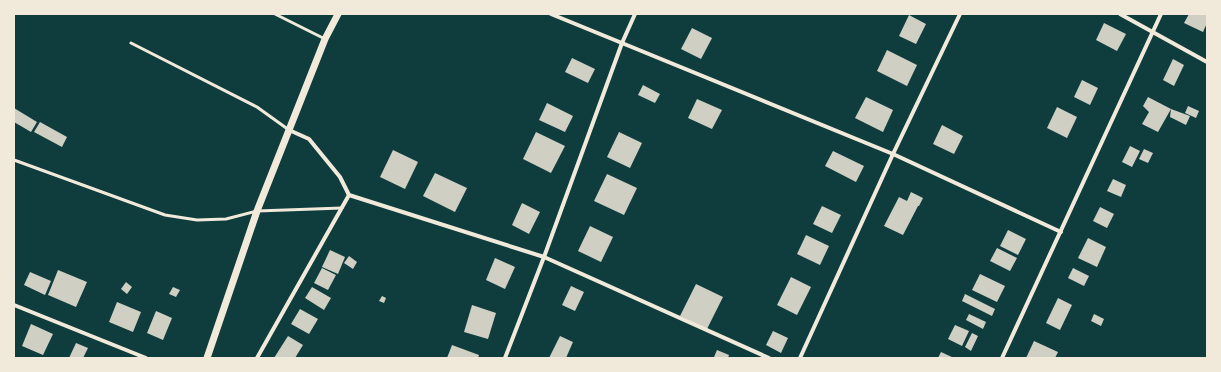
<svg xmlns="http://www.w3.org/2000/svg" width="1221" height="372" font-family="'Roboto Condensed',sans-serif">
  <style>
    .building { fill: #cfcfc3 }
    .lines { fill: none; stroke-linecap: round; stroke-linejoin: round }
    .service { stroke: #f1e9da; stroke-width: 3 }
    .minor { stroke: #f1e9da; stroke-width: 4 }
    .tertiary { stroke: #f1e9da; stroke-width: 7 }
  </style>
  <rect width="100%" height="100%" fill="#0f3d3e"/>
  <g class="building">
    <polygon points="1189,14 1207,14 1207,23 1203,32 1184,23"/>
    <polygon points="909,15 926,24 916,44 899,36"/>
    <polygon points="1104,23 1126,34 1117,51 1096,40"/>
    <polygon points="692,28 712,38 701,59 681,49"/>
    <polygon points="887,50 917,65 907,86 877,71"/>
    <polygon points="572,58 595,69 588,83 565,72"/>
    <polygon points="1173,59 1184,65 1174,86 1163,80"/>
    <polygon points="1082,80 1098,88 1090,105 1074,97"/>
    <polygon points="643,85 660,94 655,103 638,95"/>
    <polygon points="866,97 893,110 883,132 855,118"/>
    <polygon points="1148,97 1171,109 1158,132 1142,124 1149,112 1143,106"/>
    <polygon points="697,99 722,110 712,129 688,118"/>
    <polygon points="547,103 573,116 565,132 539,120"/>
    <polygon points="1188,106 1199,111 1196,118 1185,113"/>
    <polygon points="1057,107 1077,117 1067,138 1047,128"/>
    <polygon points="14,108 37,122 31,132 14,122"/>
    <polygon points="1171,109 1190,116 1186,125 1170,117"/>
    <polygon points="40,122 67,137 62,147 34,132"/>
    <polygon points="942,125 963,136 954,154 933,144"/>
    <polygon points="536,132 565,146 551,173 523,159"/>
    <polygon points="619,132 642,143 630,168 607,157"/>
    <polygon points="1130,146 1140,151 1132,167 1122,162"/>
    <polygon points="1144,149 1153,153 1148,163 1139,159"/>
    <polygon points="393,150 418,162 405,189 380,177"/>
    <polygon points="833,151 864,166 856,182 825,166"/>
    <polygon points="435,173 467,188 455,212 423,196"/>
    <polygon points="607,174 637,188 624,215 594,201"/>
    <polygon points="1113,179 1126,185 1121,197 1107,191"/>
    <polygon points="911,192 923,198 919,206 918,206 903,235 884,226 899,197 907,201"/>
    <polygon points="522,203 540,212 529,234 512,225"/>
    <polygon points="822,206 841,215 832,233 813,224"/>
    <polygon points="1100,207 1114,214 1107,228 1093,221"/>
    <polygon points="590,226 613,237 601,262 578,251"/>
    <polygon points="1008,230 1026,239 1018,255 1000,246"/>
    <polygon points="806,235 829,246 820,265 797,254"/>
    <polygon points="1088,238 1106,247 1097,267 1078,258"/>
    <polygon points="997,248 1017,258 1010,271 990,261"/>
    <polygon points="330,250 345,257 338,274 322,267"/>
    <polygon points="349,256 357,262 353,269 344,263"/>
    <polygon points="495,258 515,267 505,289 486,280"/>
    <polygon points="322,268 336,275 328,290 314,283"/>
    <polygon points="1073,268 1089,276 1084,286 1068,278"/>
    <polygon points="58,270 87,282 76,307 48,295"/>
    <polygon points="30,272 51,281 45,295 24,285"/>
    <polygon points="980,274 1005,286 997,302 972,290"/>
    <polygon points="791,277 811,287 797,315 777,305"/>
    <polygon points="126,282 132,287 127,294 121,289"/>
    <polygon points="696,284 723,297 707,329 680,316"/>
    <polygon points="571,286 584,292 575,311 562,305"/>
    <polygon points="173,287 180,290 176,297 169,294"/>
    <polygon points="312,287 331,298 324,310 305,298"/>
    <polygon points="965,294 995,309 992,316 962,301"/>
    <polygon points="382,296 386,298 384,303 379,301"/>
    <polygon points="1058,298 1072,305 1060,330 1046,323"/>
    <polygon points="117,302 141,312 133,332 109,322"/>
    <polygon points="472,305 496,313 488,339 464,332"/>
    <polygon points="300,309 318,319 309,334 291,324"/>
    <polygon points="156,311 172,318 163,340 147,333"/>
    <polygon points="969,314 986,322 983,329 966,320"/>
    <polygon points="1094,314 1104,319 1101,326 1091,321"/>
    <polygon points="31,324 53,334 43,355 22,346"/>
    <polygon points="955,325 969,331 962,346 948,339"/>
    <polygon points="773,331 788,338 781,353 766,345"/>
    <polygon points="972,333 978,336 971,351 965,347"/>
    <polygon points="288,336 303,345 295,358 274,358"/>
    <polygon points="560,336 573,342 566,358 549,358"/>
    <polygon points="1034,341 1058,352 1055,358 1026,358"/>
    <polygon points="76,343 88,348 83,358 69,358"/>
    <polygon points="452,345 479,355 478,358 447,358"/>
    <polygon points="717,350 729,355 728,358 714,357"/>
    <polygon points="941,352 954,358 938,358"/>
  </g>
  <g class="lines">
    <g class="service">
      <polyline points="275,14 325,39"/>
      <polyline points="131,43 257,107 289,130"/>
      <polyline points="14,160 165,215 197,220 226,219 257,211 342,208"/>
    </g>
    <g class="minor">
      <polyline points="551,14 893,154 1061,232"/>
      <polyline points="1120,14 1207,62"/>
      <polyline points="289,130 309,139 340,177 349,195 544,257 769,358"/>
      <polyline points="14,305 146,358"/>
      <polyline points="257,358 349,195"/>
      <polyline points="505,358 544,257 622,43 635,14"/>
      <polyline points="800,358 893,154 960,14"/>
      <polyline points="1002,358 1161,14"/>
    </g>
    <polyline class="tertiary" points="207,358 257,211 325,39 338,14"/>
  </g>
  <rect width="1221" height="372" fill="none" stroke="#f1e9da" stroke-width="30"/>
</svg>
